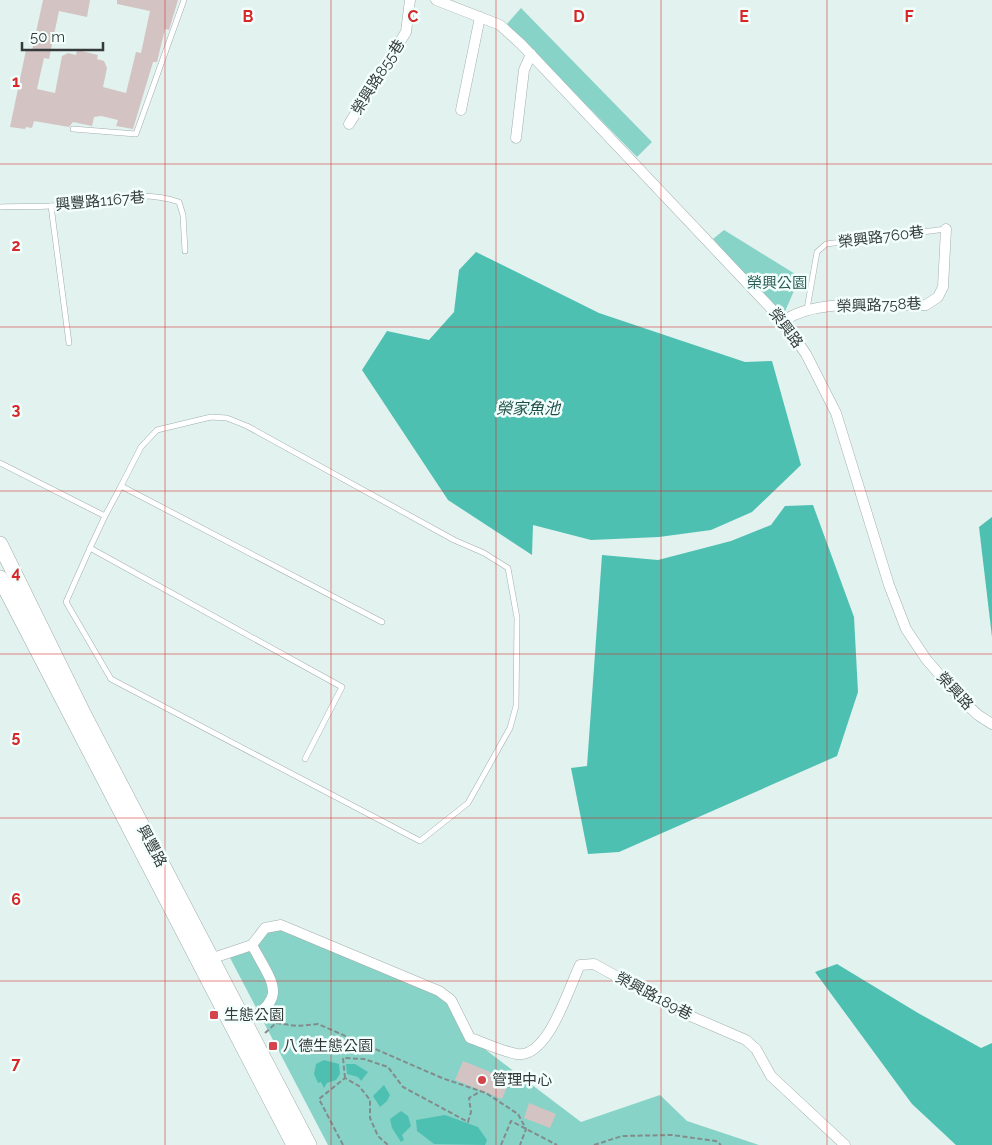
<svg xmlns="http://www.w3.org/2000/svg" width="992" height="1145" font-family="Raleway,'Noto Sans TC',sans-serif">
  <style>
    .green { fill: #87d3c8 }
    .water { fill: #4ec0b2 }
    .building { fill: #d3c4c3 }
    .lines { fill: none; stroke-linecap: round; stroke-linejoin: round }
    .service-casing { stroke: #a1afad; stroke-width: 6 }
    .minor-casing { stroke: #a1afad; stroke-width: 11 }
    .secondary-casing { stroke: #a1afad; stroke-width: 16 }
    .path { stroke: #828d8b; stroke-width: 2; stroke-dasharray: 5 2.5; stroke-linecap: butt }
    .service { stroke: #fff; stroke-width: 5 }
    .minor { stroke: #fff; stroke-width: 10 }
    .secondary { stroke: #fff; stroke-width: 15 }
    .grid { fill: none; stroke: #d62828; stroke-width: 1; stroke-opacity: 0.55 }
    .poi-dot { fill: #d4444a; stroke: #f2fffc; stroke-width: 2 }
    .labels { text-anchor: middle; stroke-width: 5; stroke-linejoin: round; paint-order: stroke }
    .street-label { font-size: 15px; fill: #343a39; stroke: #f2fffc }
    .park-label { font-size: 15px; fill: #2c5c56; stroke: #f2fffc }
    .poi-label { font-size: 15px; fill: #343a39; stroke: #f2fffc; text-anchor: start }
    .water-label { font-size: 16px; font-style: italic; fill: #1c4e47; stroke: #f2fffc }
    .grid-label { font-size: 16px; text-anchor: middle; font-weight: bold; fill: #d62828; stroke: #f2fffc; stroke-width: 5; stroke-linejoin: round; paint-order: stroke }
  </style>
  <rect width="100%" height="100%" fill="#e2f2ef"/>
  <g class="green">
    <polygon points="521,8 652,142 637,157 507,24"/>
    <polygon points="724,230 800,277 783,316 713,239"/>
    <polygon points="281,925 439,991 470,1038 581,1122 660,1095 687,1121 759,1145 328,1145 227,952"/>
  </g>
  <g class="water">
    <polygon points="476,252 599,313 745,362 772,361 801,465 752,512 711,530 659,537 591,540 533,525 532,555 448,500 362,370 387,331 429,340 454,312 459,270"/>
    <polygon points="813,505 854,617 858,692 837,756 619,852 588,854 571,768 587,766 602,555 658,560 731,541 771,525 785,506"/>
    <polygon points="992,517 992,637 979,527"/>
    <polygon points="837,964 918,1013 981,1048 992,1043 992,1145 956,1145 912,1104 815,972"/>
    <polygon points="324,1060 339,1064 340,1074 336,1080 327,1083 324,1088 321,1082 318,1083 314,1074 316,1064"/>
    <polygon points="346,1064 355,1064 368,1072 361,1081 358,1077 347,1074"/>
    <polygon points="384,1085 390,1095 387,1101 380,1107 373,1096"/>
    <polygon points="401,1111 408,1116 411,1126 402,1135 404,1140 401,1142 392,1128 390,1119"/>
    <polygon points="445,1115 478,1127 487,1140 485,1145 434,1144 417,1131 416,1120"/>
  </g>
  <g class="building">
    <polygon points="43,0 90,0 87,17 59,11 49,59 44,58 37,89 55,93 62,56 68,53 76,55 77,50 98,55 97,59 104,61 107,68 103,87 126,93 136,52 141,53 150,11 117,4 117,0 178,0 169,30 165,29 157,62 153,62 133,129 116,126 118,120 101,116 94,117 92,126 73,122 69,127 34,121 32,128 26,127 25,129 10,127 26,50 32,51"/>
    <polygon points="463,1061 510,1080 502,1099 455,1080"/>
    <polygon points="529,1103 556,1114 550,1128 524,1118"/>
  </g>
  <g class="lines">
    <defs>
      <g id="service">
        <polyline points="73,129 136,134 184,0"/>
        <polyline points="51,206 69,343"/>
        <path d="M0 207C17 206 33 207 50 206 93 204 137 187 179 202L183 215 185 251"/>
        <polyline points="807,309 817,252 826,244 946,229"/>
        <polyline points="0,463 105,516 90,548 342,687 305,759"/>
        <polyline points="105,516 121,486 382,622"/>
        <polyline points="90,548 66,602 111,679 420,841 468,803 510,728 516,706 517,618 508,568 484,553 454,540 247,426 227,418 211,417 157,430 141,447 121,486"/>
      </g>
      <g id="minor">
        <polyline points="436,0 500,25 521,44 783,321 806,354 836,413 889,585 906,629 926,659 958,696 978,715 992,724"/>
        <polyline points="461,110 480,17"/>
        <polyline points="349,124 406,32 410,0"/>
        <polyline points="516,138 524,70 531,54"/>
        <path d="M783 321C821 296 882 308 926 305L938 297 943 287 946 229"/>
        <path d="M207 960 252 945 265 928 281 925 439 991 451 1000 470 1038C485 1043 501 1051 517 1054 548 1059 569 987 580 965L594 964 681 1012 746 1040 756 1049 771 1076 845 1145"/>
        <path d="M240 1025C290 998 274 986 252 945"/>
      </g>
      <g id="secondary">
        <polyline points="0,544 84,715 309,1145"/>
        <polyline points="0,578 294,1145"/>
      </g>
    </defs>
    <use href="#service" class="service-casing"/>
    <use href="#minor" class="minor-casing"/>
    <use href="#secondary" class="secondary-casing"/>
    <g class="path">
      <polyline points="265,1033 276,1023 297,1026 318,1024 442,1078 486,1093 518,1114 526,1129 520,1145"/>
      <polyline points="345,1078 343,1058 364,1059 388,1067 403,1087 468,1122 471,1112 469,1098 481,1091"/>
      <polyline points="343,1145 319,1099 345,1078 359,1086 370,1100 370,1118 378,1136 388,1145"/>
      <polyline points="501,1145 511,1121 557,1145"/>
      <polyline points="594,1145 622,1136 672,1135 716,1141 721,1145"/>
    </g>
    <use href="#service" class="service"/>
    <use href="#minor" class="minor"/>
    <use href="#secondary" class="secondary"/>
  </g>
  <path class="grid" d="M165 0V1145M331 0V1145M496 0V1145M661 0V1145M827 0V1145M0 164H992M0 327H992M0 491H992M0 654H992M0 818H992M0 981H992"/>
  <g class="poi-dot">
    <rect x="209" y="1010" width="10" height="10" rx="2.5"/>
    <rect x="268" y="1041" width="10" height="10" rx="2.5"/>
    <circle cx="482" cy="1080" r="5"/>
  </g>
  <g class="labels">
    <g class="street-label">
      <text transform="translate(378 77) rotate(-58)" y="5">榮興路855巷</text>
      <text transform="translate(100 201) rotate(-5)" y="5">興豐路1167巷</text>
      <text transform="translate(881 237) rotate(-7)" y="5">榮興路760巷</text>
      <text transform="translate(879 305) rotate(-2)" y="5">榮興路758巷</text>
      <text transform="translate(786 328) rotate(53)" y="5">榮興路</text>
      <text transform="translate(955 691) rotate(47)" y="5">榮興路</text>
      <text transform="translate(152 846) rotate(62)" y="5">興豐路</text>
      <text transform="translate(654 996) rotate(28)" y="5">榮興路189巷</text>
    </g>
    <g class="park-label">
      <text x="777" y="288">榮興公園</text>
    </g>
    <g class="poi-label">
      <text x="224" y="1020">生態公園</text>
      <text x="283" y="1051">八德生態公園</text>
      <text x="492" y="1085">管理中心</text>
    </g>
    <g class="water-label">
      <text x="528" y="414">榮家魚池</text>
    </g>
  </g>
  <g class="grid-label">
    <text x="248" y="22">B</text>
    <text x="413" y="22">C</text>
    <text x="579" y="22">D</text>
    <text x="744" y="22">E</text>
    <text x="909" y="22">F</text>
    <text x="16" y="87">1</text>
    <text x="16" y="251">2</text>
    <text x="16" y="415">3</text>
    <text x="16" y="578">4</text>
    <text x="16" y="742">5</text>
    <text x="16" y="905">6</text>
    <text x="16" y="1069">7</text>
  </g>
  <path d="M22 42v8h81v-8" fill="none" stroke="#343a39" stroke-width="2.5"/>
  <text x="30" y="42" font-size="15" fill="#343a39" stroke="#f2fffc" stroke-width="4" paint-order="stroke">50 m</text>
</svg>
